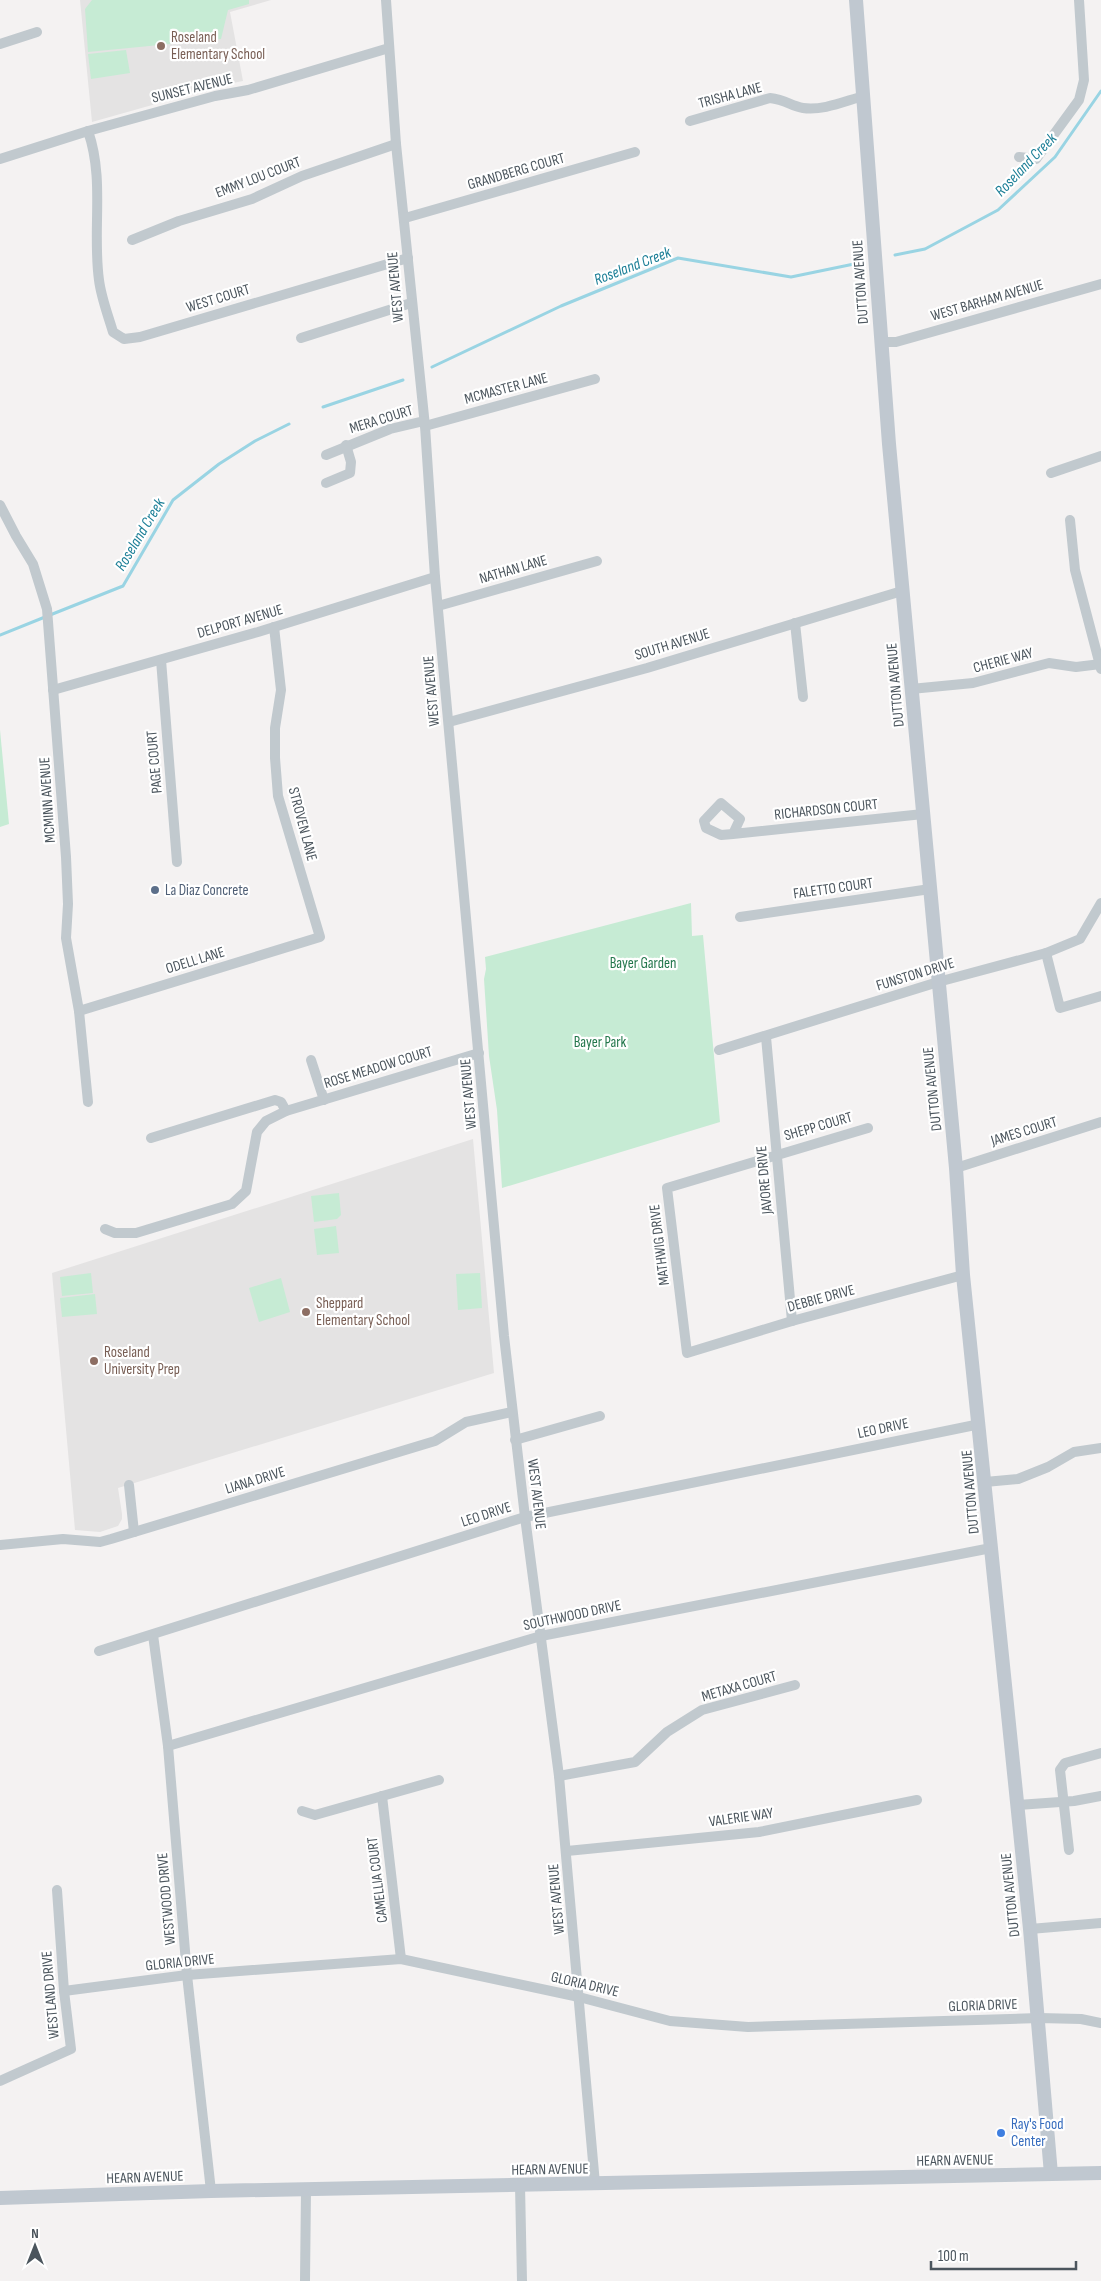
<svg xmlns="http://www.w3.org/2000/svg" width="1101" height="2281" font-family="'Sofia Sans Condensed',sans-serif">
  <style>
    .education { fill: #e4e3e3 }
    .green { fill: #c6ebd4 }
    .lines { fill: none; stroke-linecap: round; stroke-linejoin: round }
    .stream { stroke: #99d4e3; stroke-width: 3 }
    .street { stroke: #c1c9ce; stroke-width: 10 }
    .secondary { stroke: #c0c8d0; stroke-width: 14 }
    .education-dot { fill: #8d6e63; stroke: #fff; stroke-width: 2 }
    .service-dot { fill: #5c6f8a; stroke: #fff; stroke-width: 2 }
    .shop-dot { fill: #3f7fe0; stroke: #fff; stroke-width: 2 }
    .labels { text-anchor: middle; stroke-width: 4.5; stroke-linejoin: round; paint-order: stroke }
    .education-label { font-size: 15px; fill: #785e54; stroke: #fff; text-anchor: start }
    .street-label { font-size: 15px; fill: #4b555d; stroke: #fff }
    .service-label { font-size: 15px; fill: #4e5e75; stroke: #fff; text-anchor: start }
    .park-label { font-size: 15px; fill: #23774c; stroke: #fff }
    .shop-label { font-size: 15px; fill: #366cbe; stroke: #fff; text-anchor: start }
    .water-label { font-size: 16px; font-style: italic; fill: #1d7f97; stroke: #fff }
  </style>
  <rect width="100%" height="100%" fill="#f4f2f2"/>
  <g class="education">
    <polygon points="80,0 271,0 230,12 243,81 223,85 92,122"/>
    <polygon points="473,1139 494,1373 118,1488 122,1514 122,1519 118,1526 100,1532 75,1530 52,1273"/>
  </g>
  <g class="green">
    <polygon points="92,0 249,0 249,4 228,10 221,39 88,52 85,9"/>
    <polygon points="126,50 130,73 91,79 88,54"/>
    <polygon points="0,730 9,824 0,827"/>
    <polygon points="691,903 692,936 703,935 720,1122 502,1188 497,1110 489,1056 484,979 486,969 485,957"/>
    <polygon points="339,1193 341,1215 337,1219 314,1222 311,1196"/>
    <polygon points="336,1226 339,1253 317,1255 314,1229"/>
    <polygon points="91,1273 93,1293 62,1296 60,1277"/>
    <polygon points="480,1273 482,1308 458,1310 456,1274"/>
    <polygon points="281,1278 290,1312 259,1322 249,1288"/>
    <polygon points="95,1294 97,1314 62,1317 60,1298"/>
  </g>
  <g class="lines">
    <g class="stream">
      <polyline points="895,255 925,249 998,210 1055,157 1101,91"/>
      <polyline points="432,367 561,306 678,258 791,277 854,264"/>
      <polyline points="323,407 403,380"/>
      <polyline points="50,615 123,586 173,500 219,464 255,441 289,424"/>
      <polyline points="0,635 45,617"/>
    </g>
    <g class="street">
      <polyline points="386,0 396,144 425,426 435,577 504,1336 525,1517 559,1776 595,2184"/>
      <polyline points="0,44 37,32"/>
      <path d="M690 121 770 98C786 100 791 106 803 108 823 111 845 101 864 96"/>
      <path d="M88 131C105 180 92 230 99 280 101 297 108 315 113 332L124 339 140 337 408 258"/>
      <polyline points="1019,157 1036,159 1079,100 1084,80 1079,0"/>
      <polyline points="0,159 88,131 215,96 248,90 389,48"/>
      <polyline points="405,218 635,152"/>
      <polyline points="132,240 179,221 252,199 302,176 396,144"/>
      <polyline points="301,338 411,303"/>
      <polyline points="880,342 896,342 1101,284"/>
      <polyline points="425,426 595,379"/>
      <polyline points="326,455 390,429 424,421"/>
      <polyline points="1051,473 1101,456"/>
      <polyline points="326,483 350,473 351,462 346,445"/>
      <polyline points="0,505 16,536 33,564 47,609 66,857 68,904 66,938 79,1011 88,1102"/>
      <polyline points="1070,520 1075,570 1101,669"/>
      <polyline points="438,606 597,561"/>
      <polyline points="795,623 803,697"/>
      <polyline points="161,660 177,862"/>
      <polyline points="911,689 973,683 1049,663 1076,667 1101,664"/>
      <polyline points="53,690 258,632 435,577"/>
      <polyline points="449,722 647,668 902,591"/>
      <polyline points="733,834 740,819 721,803 704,821 706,828 721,835 733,834 923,814"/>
      <polyline points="740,917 930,889"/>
      <polyline points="1046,953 1060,1008 1101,996"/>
      <polyline points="79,1011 320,937 278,796 275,758 275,728 281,690 274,627"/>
      <polyline points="766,1037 792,1321"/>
      <polyline points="719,1050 938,982 1046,953 1080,939 1101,903"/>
      <polyline points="311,1060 324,1100"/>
      <polyline points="868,1128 667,1188 687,1353 792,1321 963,1275"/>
      <polyline points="151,1138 275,1100 281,1102 286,1111"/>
      <polyline points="956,1168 1101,1122"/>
      <polyline points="105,1229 115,1233 136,1233 232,1204 246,1191 257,1132 266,1121 286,1111 479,1053"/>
      <polyline points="515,1440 600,1416"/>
      <polyline points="985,1482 1018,1479 1048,1467 1074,1452 1101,1448"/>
      <polyline points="129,1485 134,1532"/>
      <polyline points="0,1545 63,1539 100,1542 111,1539 435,1441 466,1422 512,1412"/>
      <polyline points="153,1635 168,1746 187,1975 211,2191"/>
      <polyline points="99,1651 525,1517 980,1424"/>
      <polyline points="168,1746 541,1636 991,1548"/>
      <polyline points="559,1776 635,1762 667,1732 702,1710 795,1685"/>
      <polyline points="382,1796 401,1959"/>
      <polyline points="1018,1805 1074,1801 1101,1796"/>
      <polyline points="302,1811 315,1815 439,1780"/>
      <polyline points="1069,1850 1060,1770 1065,1763 1101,1753"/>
      <polyline points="567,1851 759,1832 917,1800"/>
      <polyline points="1030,1929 1101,1923"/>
      <polyline points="64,1991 187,1975 401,1959 579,1997 670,2021 748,2027 1039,2018 1081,2019 1101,2023"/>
      <polyline points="0,2081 71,2049 64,1991 57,1890"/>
      <polyline points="520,2185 522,2281"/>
      <polyline points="305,2281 306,2189"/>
    </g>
    <g class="secondary">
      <polyline points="856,0 889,444 956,1168 963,1275 1030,1929 1051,2174"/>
      <polyline points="0,2198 211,2191 1101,2173"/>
    </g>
  </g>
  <g class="education-dot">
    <circle cx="161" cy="46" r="5"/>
    <circle cx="306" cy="1312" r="5"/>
    <circle cx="94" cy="1361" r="5"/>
  </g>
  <circle class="service-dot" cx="155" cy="890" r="5"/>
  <circle class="shop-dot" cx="1001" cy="2133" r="5"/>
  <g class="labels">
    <g class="education-label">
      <text x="171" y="42">Roseland<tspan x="171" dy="17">Elementary School</tspan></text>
      <text x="316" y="1308">Sheppard<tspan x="316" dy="17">Elementary School</tspan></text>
      <text x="104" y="1357">Roseland<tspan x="104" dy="17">University Prep</tspan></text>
    </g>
    <g class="street-label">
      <text transform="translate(192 88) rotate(-14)" y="5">SUNSET AVENUE</text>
      <text transform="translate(730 95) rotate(-15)" y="5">TRISHA LANE</text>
      <text transform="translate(516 171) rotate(-16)" y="5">GRANDBERG COURT</text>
      <text transform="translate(258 177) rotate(-21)" y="5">EMMY LOU COURT</text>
      <text transform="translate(860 282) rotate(-94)" y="5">DUTTON AVENUE</text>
      <text transform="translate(395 287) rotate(-95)" y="5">WEST AVENUE</text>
      <text transform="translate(218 298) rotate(-17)" y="5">WEST COURT</text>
      <text transform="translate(987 300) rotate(-16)" y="5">WEST BARHAM AVENUE</text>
      <text transform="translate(506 388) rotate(-15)" y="5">MCMASTER LANE</text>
      <text transform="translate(381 419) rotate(-17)" y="5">MERA COURT</text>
      <text transform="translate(513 569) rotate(-16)" y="5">NATHAN LANE</text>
      <text transform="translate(240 621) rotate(-16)" y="5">DELPORT AVENUE</text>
      <text transform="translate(672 644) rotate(-17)" y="5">SOUTH AVENUE</text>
      <text transform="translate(1003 660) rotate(-15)" y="5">CHERIE WAY</text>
      <text transform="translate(895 685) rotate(-95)" y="5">DUTTON AVENUE</text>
      <text transform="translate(431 691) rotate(-95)" y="5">WEST AVENUE</text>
      <text transform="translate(154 762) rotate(-95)" y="5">PAGE COURT</text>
      <text transform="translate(47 800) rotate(-94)" y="5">MCMINN AVENUE</text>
      <text transform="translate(826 809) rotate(-6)" y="5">RICHARDSON COURT</text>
      <text transform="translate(303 824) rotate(75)" y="5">STROVEN LANE</text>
      <text transform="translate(833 888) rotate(-8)" y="5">FALETTO COURT</text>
      <text transform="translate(195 960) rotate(-17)" y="5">ODELL LANE</text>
      <text transform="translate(915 974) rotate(-17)" y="5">FUNSTON DRIVE</text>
      <text transform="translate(378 1067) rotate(-17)" y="5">ROSE MEADOW COURT</text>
      <text transform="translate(932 1089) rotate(-96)" y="5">DUTTON AVENUE</text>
      <text transform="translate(468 1094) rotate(-95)" y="5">WEST AVENUE</text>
      <text transform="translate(818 1126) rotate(-16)" y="5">SHEPP COURT</text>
      <text transform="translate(1024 1131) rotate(-17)" y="5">JAMES COURT</text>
      <text transform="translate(764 1180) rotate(-95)" y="5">JAVORE DRIVE</text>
      <text transform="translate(659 1245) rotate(-97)" y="5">MATHWIG DRIVE</text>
      <text transform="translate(821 1298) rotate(-15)" y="5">DEBBIE DRIVE</text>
      <text transform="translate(883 1428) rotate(-12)" y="5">LEO DRIVE</text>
      <text transform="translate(255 1480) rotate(-17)" y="5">LIANA DRIVE</text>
      <text transform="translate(970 1492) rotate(-95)" y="5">DUTTON AVENUE</text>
      <text transform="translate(537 1494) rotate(83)" y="5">WEST AVENUE</text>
      <text transform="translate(486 1514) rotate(-18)" y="5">LEO DRIVE</text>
      <text transform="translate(572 1615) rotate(-12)" y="5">SOUTHWOOD DRIVE</text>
      <text transform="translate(739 1686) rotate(-16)" y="5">METAXA COURT</text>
      <text transform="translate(741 1817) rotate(-8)" y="5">VALERIE WAY</text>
      <text transform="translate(377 1880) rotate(-97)" y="5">CAMELLIA COURT</text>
      <text transform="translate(1010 1895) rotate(-96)" y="5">DUTTON AVENUE</text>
      <text transform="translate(166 1899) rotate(-95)" y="5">WESTWOOD DRIVE</text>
      <text transform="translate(556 1899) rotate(-95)" y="5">WEST AVENUE</text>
      <text transform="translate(180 1962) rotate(-6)" y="5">GLORIA DRIVE</text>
      <text transform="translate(585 1984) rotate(13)" y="5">GLORIA DRIVE</text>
      <text transform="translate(50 1995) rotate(-95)" y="5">WESTLAND DRIVE</text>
      <text transform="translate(983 2005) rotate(-2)" y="5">GLORIA DRIVE</text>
      <text transform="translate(955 2160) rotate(-1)" y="5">HEARN AVENUE</text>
      <text transform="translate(550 2169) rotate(-1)" y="5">HEARN AVENUE</text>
      <text transform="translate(145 2177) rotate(-2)" y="5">HEARN AVENUE</text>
    </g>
    <g class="service-label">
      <text x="165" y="895">La Diaz Concrete</text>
    </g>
    <g class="park-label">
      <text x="643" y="968">Bayer Garden</text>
      <text x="600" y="1047">Bayer Park</text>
    </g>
    <g class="shop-label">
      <text x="1011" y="2129">Ray's Food<tspan x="1011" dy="17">Center</tspan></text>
    </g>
    <g class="water-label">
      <text transform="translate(1025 164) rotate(-46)" y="6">Roseland Creek</text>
      <text transform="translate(632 265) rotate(-21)" y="6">Roseland Creek</text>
      <text transform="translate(139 534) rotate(-59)" y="6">Roseland Creek</text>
    </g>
  </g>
  <g transform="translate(35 2246)" stroke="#ffffff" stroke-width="4" paint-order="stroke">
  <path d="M0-4L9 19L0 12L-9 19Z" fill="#4b555d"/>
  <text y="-8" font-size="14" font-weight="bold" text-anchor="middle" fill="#4b555d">N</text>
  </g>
  <path d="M931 2261v8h145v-8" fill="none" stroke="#4b555d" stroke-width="2.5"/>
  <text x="938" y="2261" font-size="15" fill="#4b555d" stroke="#ffffff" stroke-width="4" paint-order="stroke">100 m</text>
</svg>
